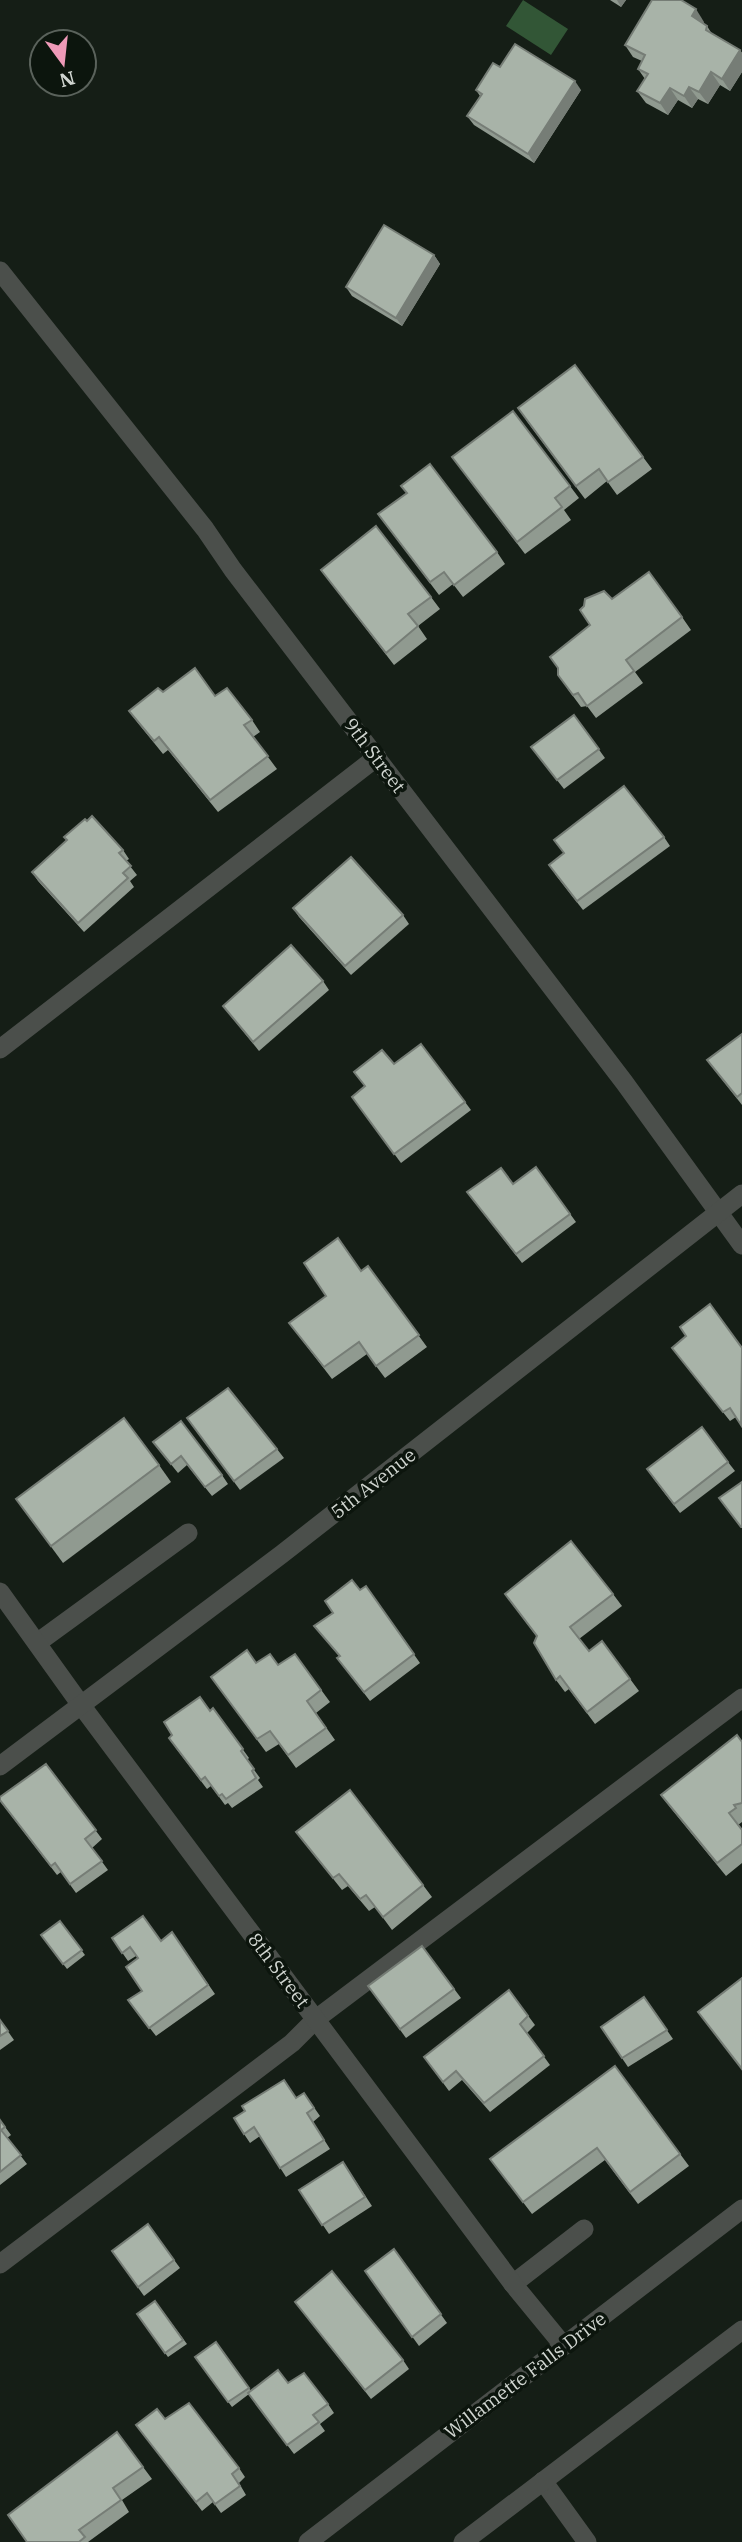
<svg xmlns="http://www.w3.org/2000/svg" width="742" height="2542" font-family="'IBM Plex Serif',serif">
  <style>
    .water { fill: #325636 }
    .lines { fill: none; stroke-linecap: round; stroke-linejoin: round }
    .service { stroke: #4b4f4b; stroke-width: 19 }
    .minor { stroke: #4b4f4b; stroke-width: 19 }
    .tertiary { stroke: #4b4f4b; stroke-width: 19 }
    .wall { fill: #909a90 }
    .shaded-wall { fill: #767d76 }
    .building { fill: #a8b3a8; stroke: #767d76; stroke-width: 2 }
    .labels { text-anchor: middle; stroke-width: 7; stroke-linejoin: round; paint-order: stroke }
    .street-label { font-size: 19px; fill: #d0d5d0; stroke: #0c150d }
  </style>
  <rect width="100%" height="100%" fill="#151e16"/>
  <polygon class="water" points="523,0 568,29 551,55 506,26"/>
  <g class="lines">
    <g class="service">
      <polyline points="0,1049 377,757"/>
      <polyline points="37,1643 188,1533"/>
      <polyline points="0,2264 292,2043 316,2019 742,1698"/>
      <polyline points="513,2284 584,2229"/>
      <polyline points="543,2481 587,2542"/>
    </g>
    <g class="minor">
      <polyline points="0,271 205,529 233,570 624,1082 742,1245"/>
      <polyline points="0,1592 81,1705 513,2284 563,2345"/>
      <polyline points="0,1766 282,1554 742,1194"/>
      <polyline points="308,2542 742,2209"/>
    </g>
    <polyline class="tertiary" points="463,2542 742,2330"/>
  </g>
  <g class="wall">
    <polygon points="610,0 626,0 621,7"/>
    <polygon points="704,22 703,24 707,26 712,34 740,50 742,53 742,72 730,91 720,85 708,104 698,99 692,108 678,100 668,115 646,103 637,91 645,79 638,69 642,61 633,57 625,45"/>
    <polygon points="476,90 581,90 534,163 474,125 467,116 480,96"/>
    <polygon points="434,255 440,264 402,326 352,296 346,287"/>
    <polygon points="526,420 643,457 652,469 617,495 607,481 585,499"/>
    <polygon points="452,457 570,486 579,498 564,510 571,520 525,554"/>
    <polygon points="378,514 497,552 505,564 463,597 453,584 439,595"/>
    <polygon points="321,570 431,597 440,609 418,626 427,639 394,665"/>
    <polygon points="612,599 682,617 691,630 635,672 643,683 596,718 587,706 581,707 567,688 590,625"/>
    <polygon points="163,692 215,696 252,720 260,732 253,737 277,769 218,812 168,750 163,754 138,723 129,711"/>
    <polygon points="574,715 605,758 564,789 531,747"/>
    <polygon points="664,837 670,846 583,910 555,874"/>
    <polygon points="123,850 129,859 126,861 137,875 130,881 134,887 84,932 38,881 32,872"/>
    <polygon points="293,908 403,915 409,924 351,975 299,917"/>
    <polygon points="323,981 329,990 259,1051 223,1006"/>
    <polygon points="742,1034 742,1105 707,1060"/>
    <polygon points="394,1064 465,1102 471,1110 401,1163 352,1097"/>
    <polygon points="536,1167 576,1222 522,1263 467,1192 513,1184"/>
    <polygon points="368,1266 427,1347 385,1378 367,1354 332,1379 289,1323"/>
    <polygon points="672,1348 742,1348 742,1426 736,1417 730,1421"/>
    <polygon points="187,1418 277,1449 284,1458 240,1490"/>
    <polygon points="153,1442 222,1475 228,1484 212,1496 187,1465 178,1473"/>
    <polygon points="728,1462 735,1471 680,1513 653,1478"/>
    <polygon points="159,1465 171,1482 63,1563 16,1499"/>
    <polygon points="366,1586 420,1663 370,1701 337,1658 340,1657 314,1626 333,1613 360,1590"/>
    <polygon points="505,1594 613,1594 622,1606 579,1639 589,1651 602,1641 639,1691 595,1724 569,1689 565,1692 556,1680 537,1637"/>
    <polygon points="295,1654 330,1702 316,1713 335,1740 296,1768 279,1744 266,1752 211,1677 256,1663 278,1665"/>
    <polygon points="213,1708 249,1758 247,1760 260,1778 258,1780 263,1787 232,1808 228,1803 225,1805 211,1786 207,1789 175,1747"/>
    <polygon points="742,1742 742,1822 738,1825 742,1830 742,1863 726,1876 670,1807 661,1795"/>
    <polygon points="46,1764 102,1839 92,1848 108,1870 76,1893 61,1872 57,1875 0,1801"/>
    <polygon points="296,1832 423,1885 432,1897 392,1930 375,1907 369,1911 348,1886 342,1890"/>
    <polygon points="60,1921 85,1955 67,1969 41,1935"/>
    <polygon points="172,1932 215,1994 156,2036 135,2009 142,1991 138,1958 136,1956 128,1961 112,1938 161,1941"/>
    <polygon points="422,1946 461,1998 406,2038 368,1986"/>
    <polygon points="509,1990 535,2025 527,2033 550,2065 490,2112 462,2080 449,2091 424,2057"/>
    <polygon points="644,1997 673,2039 628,2067 601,2027"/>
    <polygon points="0,2020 14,2040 0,2050"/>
    <polygon points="615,2066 689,2166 638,2204 605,2160 532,2214 490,2159"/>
    <polygon points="304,2093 320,2116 313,2122 330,2149 286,2177 260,2136 250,2143 244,2134 245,2111 297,2098"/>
    <polygon points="0,2120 11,2135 7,2138 27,2164 0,2185"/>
    <polygon points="343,2162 372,2206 329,2234 299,2190"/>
    <polygon points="148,2224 180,2268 144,2296 112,2251"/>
    <polygon points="394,2249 447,2323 419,2346 365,2271"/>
    <polygon points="155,2301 187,2344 168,2357 137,2314"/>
    <polygon points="295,2302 403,2360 409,2369 371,2399"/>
    <polygon points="216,2342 251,2391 288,2383 328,2404 334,2413 320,2424 325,2431 294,2454 249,2394 232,2407 195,2357"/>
    <polygon points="165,2419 239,2468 245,2477 239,2483 246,2495 221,2513 213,2502 202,2511 143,2434"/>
    <polygon points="117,2432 152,2479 122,2500 129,2512 88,2542 27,2542"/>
  </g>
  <g class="shaded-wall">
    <polygon points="617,0 626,0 621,7"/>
    <polygon points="696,9 704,22 701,28 692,16"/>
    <polygon points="740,50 742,53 742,72 730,91 722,79"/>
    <polygon points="711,72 720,85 708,104 699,92"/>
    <polygon points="575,81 581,90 534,163 528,154"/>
    <polygon points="689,87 698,99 692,108 684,96"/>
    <polygon points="670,88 678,100 668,115 660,103"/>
    <polygon points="434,255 440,264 402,326 396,318"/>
  </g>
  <g class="building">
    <polygon points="652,0 681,0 696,9 692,16 707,26 706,30 740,50 722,79 711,72 699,92 689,87 684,96 670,88 660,103 637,91 648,74 638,69 645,55 625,45"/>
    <polygon points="515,44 575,81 528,154 467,116 482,94 476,90 493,63 500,67"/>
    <polygon points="384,225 434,255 396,318 346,287"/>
    <polygon points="575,365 643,457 608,482 599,469 576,486 518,408"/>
    <polygon points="513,411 570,486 555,498 562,507 517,542 452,457"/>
    <polygon points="430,464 497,552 454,585 444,572 430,582 378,514 407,493 401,486"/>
    <polygon points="376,526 431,597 408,614 418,626 386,653 321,570"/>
    <polygon points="649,572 682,617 626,660 634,671 587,706 578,693 573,695 558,675 558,668 550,657 590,625 580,610 584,606 585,599 604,591 612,599"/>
    <polygon points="195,668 215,696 227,688 252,720 244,725 268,756 210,800 159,737 154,741 129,711 158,688 163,692"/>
    <polygon points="574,715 599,749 557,780 531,747"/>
    <polygon points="624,786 664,837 577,901 549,865 564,853 554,840"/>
    <polygon points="92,816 123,850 119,853 131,866 123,873 128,878 78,923 32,872 67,840 64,837 85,819 87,821"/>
    <polygon points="351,857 403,915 345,966 293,908"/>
    <polygon points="291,945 323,981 253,1042 223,1006"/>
    <polygon points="742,1034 742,1093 737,1097 707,1060"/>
    <polygon points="421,1044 465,1102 394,1154 352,1097 365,1086 354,1072 382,1050 394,1064"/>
    <polygon points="536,1167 570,1214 516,1254 467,1192 501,1168 513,1184"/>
    <polygon points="338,1238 361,1271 368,1266 419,1335 376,1366 359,1342 324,1367 289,1323 326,1296 304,1263"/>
    <polygon points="710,1304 742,1348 741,1425 730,1408 723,1412 672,1348 686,1336 680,1327"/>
    <polygon points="228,1388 277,1449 234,1481 187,1418"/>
    <polygon points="124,1418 159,1465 51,1546 16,1499"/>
    <polygon points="181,1421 222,1475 205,1487 181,1456 171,1464 153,1442"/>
    <polygon points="702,1427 728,1462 674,1504 647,1469"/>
    <polygon points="742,1482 742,1527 741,1527 719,1498"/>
    <polygon points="571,1541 613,1594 570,1627 589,1651 602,1641 630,1679 587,1712 560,1676 556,1680 534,1643 537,1636 505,1594"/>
    <polygon points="352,1580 360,1590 366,1586 414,1654 364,1692 337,1658 340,1656 314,1626 333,1613 325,1601"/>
    <polygon points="247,1650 256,1663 270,1654 278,1665 295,1654 321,1690 307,1701 326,1728 288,1755 270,1731 257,1739 211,1677"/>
    <polygon points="200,1697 210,1711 213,1708 243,1749 241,1751 254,1769 252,1771 256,1778 226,1799 222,1794 219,1796 205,1777 201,1780 169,1738 172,1735 164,1722"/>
    <polygon points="737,1735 742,1742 742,1803 734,1805 736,1808 729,1813 742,1830 742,1844 717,1863 661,1795"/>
    <polygon points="46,1764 96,1830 85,1839 102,1861 70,1884 55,1863 51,1866 0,1800 0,1797"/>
    <polygon points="350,1790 423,1885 383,1917 366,1895 360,1899 339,1874 333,1878 296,1832"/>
    <polygon points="143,1916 161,1941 172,1932 208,1985 149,2028 128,2000 142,1991 126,1967 138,1958 130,1947 122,1953 112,1938"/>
    <polygon points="60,1921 82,1950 63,1964 41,1935"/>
    <polygon points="422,1946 454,1989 400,2029 368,1986"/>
    <polygon points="742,1978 742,2069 698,2012"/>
    <polygon points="509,1990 528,2016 520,2024 544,2056 484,2103 456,2071 443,2082 424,2057"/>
    <polygon points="644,1997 667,2030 622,2058 601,2027"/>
    <polygon points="0,2020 8,2031 0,2036"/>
    <polygon points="615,2066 680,2154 630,2192 597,2148 523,2202 490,2159"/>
    <polygon points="284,2080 296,2098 304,2093 314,2108 307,2113 324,2140 280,2168 254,2127 244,2134 234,2118 245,2111 242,2106"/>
    <polygon points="0,2120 5,2127 1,2130 21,2155 0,2172"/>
    <polygon points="343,2162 365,2197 322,2225 299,2190"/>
    <polygon points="148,2224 174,2260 138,2287 112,2251"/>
    <polygon points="394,2249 441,2314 412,2337 365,2271"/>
    <polygon points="332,2271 403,2360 365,2390 295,2302"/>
    <polygon points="155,2301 183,2340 165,2353 137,2314"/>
    <polygon points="216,2342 249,2388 228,2402 195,2357"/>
    <polygon points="278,2370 288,2383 304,2373 328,2404 313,2415 319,2422 287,2445 248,2393"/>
    <polygon points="189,2403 239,2468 232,2474 240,2486 215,2504 207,2493 196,2502 136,2425 157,2409 165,2419"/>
    <polygon points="117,2432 143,2467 113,2488 121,2500 79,2530 85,2537 79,2542 27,2542 8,2515"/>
  </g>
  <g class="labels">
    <g class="street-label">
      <text transform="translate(375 755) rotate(53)" y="7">9th Street</text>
      <text transform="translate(373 1483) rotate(-38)" y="7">5th Avenue</text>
      <text transform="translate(279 1970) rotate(53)" y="7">8th Street</text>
      <text transform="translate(525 2375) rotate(-37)" y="7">Willamette Falls Drive</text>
    </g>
  </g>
  <g transform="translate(63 63) rotate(165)"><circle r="33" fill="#0c150d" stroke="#5a625b" stroke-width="2"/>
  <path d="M0-5L12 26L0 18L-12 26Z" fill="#ef9ab8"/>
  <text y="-10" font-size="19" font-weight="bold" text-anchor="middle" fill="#d0d5d0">N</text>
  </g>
</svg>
